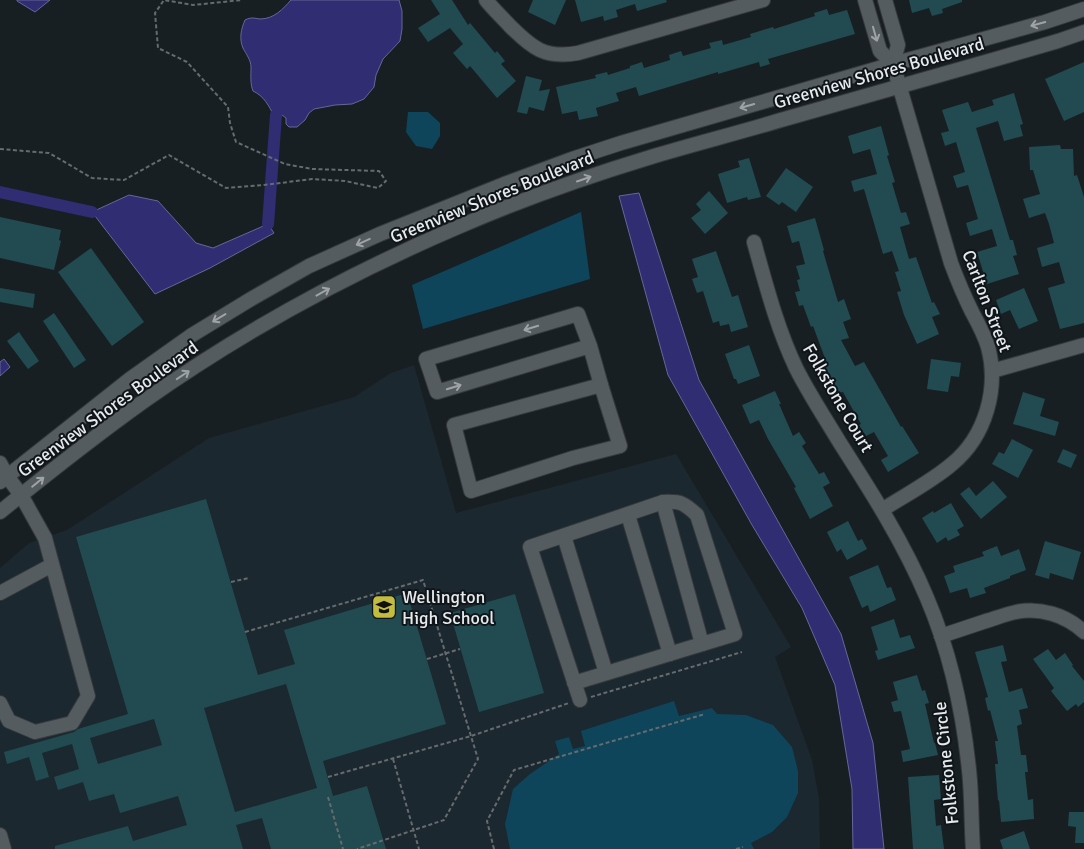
<svg xmlns="http://www.w3.org/2000/svg" width="1084" height="849" font-family="Signika,sans-serif">
  <style>
    .built { fill: #1b282f }
    .green { fill: #0e455b }
    .water { fill: #302d73; stroke: #676698 }
    .lines { fill: none; stroke-linecap: round; stroke-linejoin: round }
    .canal { stroke: #302d73; stroke-width: 12 }
    .building { fill: #214b50; fill-rule: evenodd }
    .minor-casing { stroke: #363a3d; stroke-width: 16 }
    .path { stroke: #656b6e; stroke-width: 2; stroke-dasharray: 4 2.5; stroke-linecap: butt }
    .minor { stroke: #555c60; stroke-width: 14 }
    .oneway { stroke: #9ea3a6 }
    .labels { text-anchor: middle; stroke-width: 4; stroke-linejoin: round; paint-order: stroke }
    .street-label { font-size: 18px; fill: #e6eaed; stroke: #0f1519 }
    .poi-label { font-size: 18px; fill: #e6eaed; stroke: #0f1519; text-anchor: start }
  </style>
  <rect width="100%" height="100%" fill="#181f22"/>
  <polygon class="built" points="414,365 456,513 676,454 791,647 775,657 812,760 819,799 820,849 0,849 0,568 29,543 67,530 209,438 354,397 391,373"/>
  <g class="green">
    <polygon points="408,112 428,112 440,123 440,136 432,149 416,146 406,132"/>
    <polygon points="581,212 590,279 423,329 412,285"/>
    <polygon points="674,701 679,716 712,708 717,714 746,715 773,725 792,747 798,771 798,793 787,817 772,832 751,843 754,849 510,849 505,824 513,789 530,774 559,754 555,741 569,737 573,749 585,746 581,731"/>
  </g>
  <g class="water">
    <polygon points="17,0 50,0 35,12 17,1"/>
    <path d="M291 0H399L402 11V29L400 41 383 59 376 75 374 87 364 99 352 104 335 105 314 109 309 113 305 120 297 127H289L286 124V118L282 115 274 116C269 106 264 96 253 91 250 83 251 76 251 67 251 60 246 54 243 48 239 39 241 29 245 20 251 17 254 18 260 19 274 19 283 9 291 0Z"/>
    <polygon points="639,193 699,380 841,634 873,743 884,849 853,849 852,789 835,685 802,608 752,525 668,375 619,196"/>
    <polygon points="129,195 158,201 196,243 213,248 268,224 274,233 210,268 155,294 92,212"/>
    <polygon points="4,359 10,367 0,376 0,362"/>
  </g>
  <g class="lines">
    <g class="canal">
      <polyline points="0,192 92,212"/>
      <polyline points="268,224 276,115"/>
    </g>
  </g>
  <g class="building">
    <polygon points="431,0 452,0 468,25 470,23 495,53 497,51 505,61 501,64 516,81 497,98 470,66 467,69 453,53 463,44 450,28 428,42 418,28 440,14"/>
    <polygon points="533,0 566,0 555,25 528,12"/>
    <polygon points="575,0 666,0 667,2 637,11 635,4 616,10 618,17 604,21 603,16 581,22"/>
    <polygon points="909,0 962,0 962,2 942,9 943,13 932,16 929,8 912,13"/>
    <polygon points="827,9 829,15 847,10 855,34 768,59 770,64 760,67 759,62 718,74 718,72 639,96 636,87 616,93 619,101 596,108 598,116 579,120 577,111 562,114 556,87 596,78 595,75 607,72 608,75 630,68 630,66 642,62 644,68 670,60 669,55 681,51 683,56 711,48 709,43 722,40 723,45 751,37 750,34 773,27 774,29 815,16 814,13"/>
    <polygon points="1084,62 1084,112 1064,121 1045,79"/>
    <polygon points="526,76 542,80 539,91 550,89 544,111 529,107 527,114 517,112"/>
    <polygon points="1014,93 1023,124 1020,125 1023,136 1004,141 998,121 976,128 1010,240 1013,240 1017,255 1013,256 1019,274 987,284 977,252 997,246 992,229 970,236 966,223 978,219 968,185 957,188 953,176 965,172 956,142 945,146 941,133 949,131 942,110 968,102 972,112 994,105 992,100"/>
    <polygon points="881,126 889,155 887,156 895,182 892,183 901,213 906,212 910,224 900,227 909,259 916,257 932,303 934,302 940,314 932,317 939,334 917,344 904,315 897,292 901,291 895,272 899,271 892,251 883,254 864,189 854,192 851,181 877,174 870,149 853,154 848,136"/>
    <polygon points="1060,145 1061,149 1073,149 1074,176 1077,175 1084,197 1084,323 1060,329 1048,288 1065,283 1059,262 1042,267 1037,248 1054,243 1049,224 1045,213 1029,218 1023,199 1040,194 1033,170 1030,170 1029,147"/>
    <polygon points="749,158 761,197 748,200 747,197 727,203 718,174 740,167 738,161"/>
    <polygon points="786,168 813,187 796,212 782,202 779,205 766,196"/>
    <polygon points="709,191 728,213 705,234 691,218 701,210 696,204"/>
    <polygon points="0,217 61,230 59,240 61,241 54,270 0,258"/>
    <polygon points="815,218 824,250 823,251 838,302 844,299 851,319 843,322 849,338 841,340 855,366 864,362 901,427 902,426 919,453 888,472 881,460 888,456 874,432 866,436 859,425 861,424 843,392 839,393 823,363 826,361 813,326 811,327 803,305 799,306 795,292 800,291 797,280 800,279 796,266 805,264 799,241 792,243 787,226"/>
    <polygon points="91,248 144,322 112,346 58,272"/>
    <polygon points="716,251 732,297 738,295 748,327 731,332 729,324 720,326 719,321 713,323 703,291 697,293 692,279 698,277 692,259"/>
    <polygon points="0,288 35,294 33,308 0,302"/>
    <polygon points="1024,288 1038,321 1019,329 1010,310 1001,314 996,300"/>
    <polygon points="54,313 86,360 74,368 43,321"/>
    <polygon points="19,332 39,361 28,369 7,341"/>
    <polygon points="749,345 760,376 738,384 736,379 734,379 725,354"/>
    <polygon points="931,359 961,363 959,377 951,376 948,392 927,389"/>
    <polygon points="775,391 781,404 779,404 793,436 799,432 806,443 802,446 819,474 824,472 830,483 823,487 833,506 810,519 794,488 796,487 768,439 759,420 750,424 742,405"/>
    <polygon points="1023,392 1045,399 1040,416 1059,422 1055,436 1013,424"/>
    <polygon points="1012,439 1033,450 1018,478 992,464 999,452 1004,454"/>
    <polygon points="1063,449 1077,455 1071,468 1057,462"/>
    <polygon points="993,481 1007,497 981,519 960,494 969,487 976,496"/>
    <path d="M206 499 258 675 295 664 284 630 407 593 446 724 323 761 333 796 367 786 386 849H271L262 818 236 825 243 849H55V846L128 826 133 841 187 825 178 796 120 813 114 794 89 801 83 782 58 790 54 777 79 769 72 744 42 753 49 777 36 781 29 757 7 764 4 752 74 732 78 729 128 714 76 537ZM286 684 317 788 235 812 204 708ZM154 719 162 745 98 764 90 738Z"/>
    <polygon points="951,503 964,526 957,530 960,535 948,541 946,537 937,543 922,518 933,511 934,513"/>
    <polygon points="848,521 858,541 862,539 867,549 847,560 841,549 837,552 827,532"/>
    <polygon points="1045,541 1081,552 1073,580 1050,573 1049,579 1035,575"/>
    <polygon points="997,546 1001,556 1019,549 1026,570 1010,576 1010,578 984,588 986,593 970,598 967,588 950,593 944,576 955,572 953,566 984,556 982,552"/>
    <polygon points="878,565 887,588 891,587 896,600 870,612 868,605 862,608 849,577"/>
    <polygon points="515,594 544,693 479,712 450,613"/>
    <polygon points="894,619 900,638 910,635 915,648 878,660 875,651 878,650 871,627"/>
    <polygon points="1003,645 1007,661 1001,662 1009,692 1022,688 1028,708 1019,710 1022,724 1017,726 1021,755 1026,755 1028,772 1025,772 1028,800 1033,799 1034,819 1001,822 999,800 998,801 995,764 998,764 995,741 998,741 990,710 988,711 985,698 988,697 975,652"/>
    <polygon points="1048,649 1056,660 1065,653 1073,665 1072,666 1084,681 1084,702 1078,707 1076,704 1067,711 1051,691 1054,688 1033,659"/>
    <polygon points="917,675 922,691 925,690 929,703 925,704 934,743 935,743 938,755 903,762 901,751 910,749 901,711 894,712 891,702 898,700 893,682"/>
    <polygon points="939,775 941,799 934,800 936,826 941,825 944,849 913,849 908,777"/>
    <polygon points="1069,812 1084,812 1084,843 1075,843 1076,827 1068,826"/>
    <polygon points="1024,831 1030,849 1003,849 1000,840"/>
  </g>
  <g class="lines">
    <defs>
      <g id="minor">
        <path d="M486 0C493 9 502 17 510 26 532 48 545 59 578 53L763 0"/>
        <path d="M865 0 880 51 893 64 951 263C957 279 964 296 972 312 978 323 984 334 988 347 999 388 986 436 952 464 931 482 905 495 882 510"/>
        <polyline points="885,0 898,45 893,64"/>
        <path d="M754 242C766 285 777 328 796 368 809 394 825 418 840 443 872 493 904 543 927 598 950 652 963 711 969 770 972 796 971 823 973 849"/>
        <polyline points="590,346 437,392 426,359 578,314 590,346 601,385"/>
        <polyline points="992,371 1084,345"/>
        <polygon points="601,385 620,446 573,458 471,491 454,425"/>
        <polyline points="0,463 7,476 21,495 45,538 88,696 72,723 35,732 9,721 0,703"/>
        <polyline points="0,482 130,379 192,335 251,299 309,266 380,234 507,183 572,159 621,143 893,64 1045,22 1084,9"/>
        <polyline points="663,502 702,644"/>
        <path d="M0 512C47 474 95 436 144 401 242 332 348 274 458 227 520 200 585 177 651 157 694 144 738 133 781 120 874 94 966 68 1058 41L1084 32"/>
        <polyline points="628,515 670,654"/>
        <polyline points="564,536 606,673"/>
        <polyline points="0,593 52,565"/>
        <path d="M941 636C956 631 971 626 986 621 996 618 1006 614 1016 612 1040 607 1066 615 1084 632"/>
        <path d="M574 683 735 634 697 515C684 503 681 501 663 502L530 547 580 700"/>
        <polyline points="0,835 4,849"/>
      </g>
    </defs>
    <use href="#minor" class="minor-casing"/>
    <g class="path">
      <polyline points="0,149 49,153 92,178 124,180 169,155 226,188 264,185 312,179 345,181 378,188 386,181 379,171 312,169 285,164 236,142 230,123 228,107 187,62 158,48 155,13 164,0 193,5 242,0"/>
      <polyline points="231,582 249,578"/>
      <polyline points="245,632 423,580 478,759 444,820 357,849"/>
      <polyline points="427,659 460,649"/>
      <polyline points="591,697 742,652"/>
      <polyline points="393,759 419,849"/>
      <polyline points="328,777 471,736 569,703"/>
      <polyline points="328,797 343,849"/>
      <polyline points="494,849 487,821 514,770 705,714"/>
      <polyline points="736,849 743,847"/>
    </g>
    <use href="#minor" class="minor"/>
  </g>
  <defs><path id="oneway-shaft" d="M-6 0H5M1.5-3L5.5 0L1.5 3" fill="none" stroke-width="1.6" stroke-linecap="round" stroke-linejoin="round" transform="scale(1.25)"/></defs>
  <g class="oneway">
    <use href="#oneway-shaft" transform="translate(1038 24) rotate(165)"/>
    <use href="#oneway-shaft" transform="translate(875 34) rotate(74)"/>
    <use href="#oneway-shaft" transform="translate(747 106) rotate(164)"/>
    <use href="#oneway-shaft" transform="translate(584 179) rotate(-19)"/>
    <use href="#oneway-shaft" transform="translate(363 242) rotate(156)"/>
    <use href="#oneway-shaft" transform="translate(323 292) rotate(-29)"/>
    <use href="#oneway-shaft" transform="translate(219 318) rotate(149)"/>
    <use href="#oneway-shaft" transform="translate(531 328) rotate(163)"/>
    <use href="#oneway-shaft" transform="translate(183 375) rotate(-34)"/>
    <use href="#oneway-shaft" transform="translate(454 387) rotate(-17)"/>
    <use href="#oneway-shaft" transform="translate(38 482) rotate(-39)"/>
  </g>
  <defs>
    <symbol id="school-square" viewBox="-11 -11 22 22"><rect x="-9" y="-9" width="18" height="18" rx="4" fill="#c3bd3f" stroke="#0f1519"/><path d="M0-5L7-2L0 1L-7-2ZM-4 1L0 2.5L4 1V4Q0 6-4 4Z" fill="#111"/></symbol>
  </defs>
  <g fill-rule="evenodd">
    <use href="#school-square" x="370" y="593" width="28" height="28"/>
  </g>
  <g class="labels">
    <g class="street-label">
      <text transform="translate(879 73) rotate(-16)" y="6">Greenview Shores Boulevard</text>
      <text transform="translate(492 197) rotate(-22)" y="6">Greenview Shores Boulevard</text>
      <text transform="translate(987 301) rotate(69)" y="6">Carlton Street</text>
      <text transform="translate(838 398) rotate(60)" y="6">Folkstone Court</text>
      <text transform="translate(108 409) rotate(-36)" y="6">Greenview Shores Boulevard</text>
      <text transform="translate(946 763) rotate(-96)" y="6">Folkstone Circle</text>
    </g>
    <g class="poi-label">
      <text x="402" y="603">Wellington<tspan x="402" dy="21">High School</tspan></text>
    </g>
  </g>
</svg>
